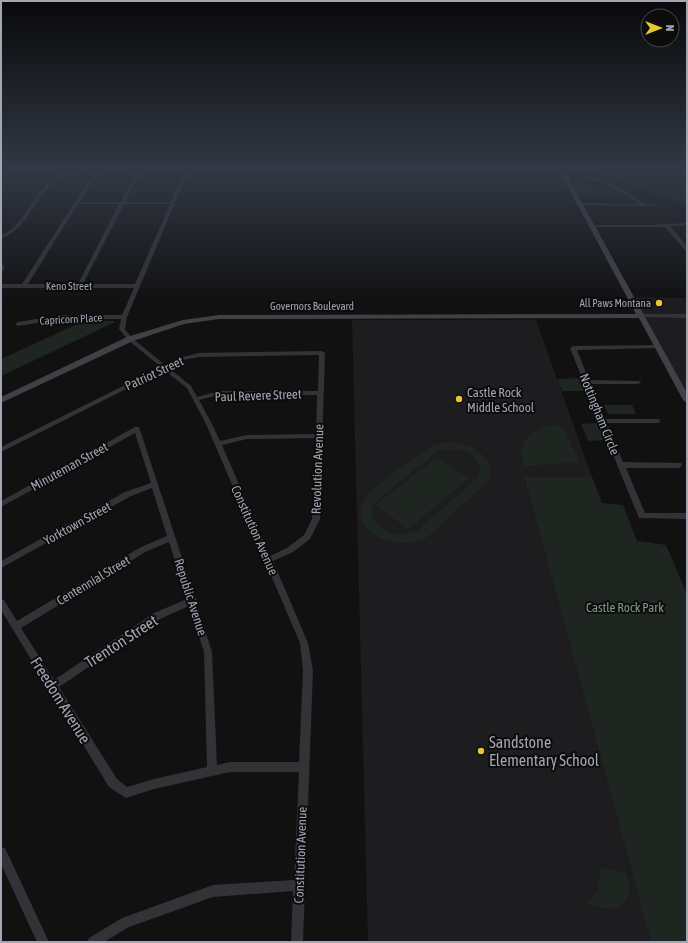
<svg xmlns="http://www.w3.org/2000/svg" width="688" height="943" font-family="'Asap Condensed',sans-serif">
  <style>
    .built { fill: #1d1d1f }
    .green { fill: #1f2621; fill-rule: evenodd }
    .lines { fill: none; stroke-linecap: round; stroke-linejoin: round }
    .minor { fill: #323237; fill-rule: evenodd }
    .tertiary { fill: #323237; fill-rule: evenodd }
    .secondary { fill: #404047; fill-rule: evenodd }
    .poi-dot { fill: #e8c733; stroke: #0c0c0d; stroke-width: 1.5 }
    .labels { text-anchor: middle; stroke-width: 4; stroke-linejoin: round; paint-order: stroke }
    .far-street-label { font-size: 11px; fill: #a2a5b2; stroke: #0c0c0d }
    .far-poi-label { font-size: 11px; fill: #a2a5b2; stroke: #0c0c0d; text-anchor: end }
    .street-label { font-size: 13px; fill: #a2a5b2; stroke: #0c0c0d }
    .poi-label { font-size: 13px; fill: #a2a5b2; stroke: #0c0c0d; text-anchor: start }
    .park-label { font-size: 13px; fill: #7a9c82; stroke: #0c0c0d }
    .near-street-label { font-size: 16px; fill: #a2a5b2; stroke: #0c0c0d }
    .near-poi-label { font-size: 16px; fill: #a2a5b2; stroke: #0c0c0d; text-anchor: start }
  </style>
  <rect width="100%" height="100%" fill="#111112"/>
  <g class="built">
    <polygon points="595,170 687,170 687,208 675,201"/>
    <polygon points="630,297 687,298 687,400"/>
    <polygon points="352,320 536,320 592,477 524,478 651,942 368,942"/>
  </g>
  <g class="green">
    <polygon points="614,170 644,170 670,179 656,186"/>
    <polygon points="573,181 586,184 613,193 611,194 613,196 581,196"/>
    <polygon points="84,321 114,321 115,322 1,376 1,359"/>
    <polygon points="581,378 586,391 562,391 557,379"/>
    <polygon points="604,405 632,405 636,414 608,414"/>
    <polygon points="598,423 605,440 588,441 581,424"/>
    <path d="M547 426H563L579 462 524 466C517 442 526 435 547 426Z"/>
    <path d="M450 442C470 444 500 457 487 482 473 495 459 508 444 521 438 527 431 535 424 539 397 552 345 532 366 498 374 484 415 458 430 447L442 443ZM443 449C461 447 488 456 477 478L417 531 411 533 391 534 379 527 372 517 373 504 435 453Z"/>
    <polygon points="437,457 469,478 408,529 376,505"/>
    <polygon points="524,477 592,477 602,503 623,505 637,541 666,545 687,594 687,942 651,942"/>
    <path d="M601 868C610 868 615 873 624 871 637 892 627 911 601 908 596 908 591 904 587 902L598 892Z"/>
  </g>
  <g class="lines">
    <g class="minor">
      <path d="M81 170H100L80 202H121L137 170H141L125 202H171L180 180 192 170H196L184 181 127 317 125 329 132 338 165 365 179 358 199 353 322 351 325 353 320 519 310 539 293 552 273 561 308 643 313 670 303 942H291L293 891 213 897 129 927 104 942H87L89 938 122 918 213 885 294 880 299 772H230L154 789 126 798 109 787 1 610V599L4 600 17 621 141 547 167 536 152 488 131 496 1 568V561L125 492 151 483 135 433 1 507V501L135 427H139L195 597 197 600 196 602 212 652 217 765 230 762H299L303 670 300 643 206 424 187 388 164 370 1 452V447L161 367 128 340 119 329 121 319H62L18 326 15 324 18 322 62 315H122L134 288H1V284H22L95 171C84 172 72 173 62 178 35 190 30 230 1 238V235C24 227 32 195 51 181 60 174 70 172 81 170ZM78 204H119L78 284H28ZM124 204H170L135 284H83ZM319 355 318 391H219L197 397 191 386 169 368 183 360 199 357ZM219 395H317L316 434 247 435 220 441 212 424 199 400ZM316 438 312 519 304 535 287 548 270 556 222 445 247 439ZM169 542 187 599 154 613 54 680 21 628 147 551ZM189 606 204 652 207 767 154 779 127 787 117 779 59 687 160 619Z"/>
      <path d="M586 176C599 176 621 187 632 195 636 197 641 203 645 204 649 205 653 203 657 205L655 206 579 205V203H581L639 204C623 191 605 184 586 178Z"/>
      <polygon points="687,223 687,225 670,226 687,246 687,250 685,250 665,227 593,227 591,226 593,225 650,225"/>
      <polygon points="1,264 3,264 4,268 3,271 1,271"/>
      <polygon points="657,345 660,347 659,348 577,350 589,380 640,381 641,382 640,383 638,384 591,384 605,419 659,419 660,421 659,423 607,423 623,462 681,463 682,465 679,468 626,468 645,513 687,513 687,519 639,518 618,467 617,465 617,464 599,421 599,420 570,348 573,346"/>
      <polygon points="1,847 5,848 49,942 37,942 1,864"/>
    </g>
    <polygon class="tertiary" points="640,314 687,314 687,318 638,317 638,315"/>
    <polygon class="secondary" points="559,170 564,170 687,393 687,403 683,400 639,318 219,319 184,324 133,341 1,403 1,397 127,337 183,320 219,315 636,314"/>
  </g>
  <linearGradient id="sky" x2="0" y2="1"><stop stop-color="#09090a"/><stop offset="0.56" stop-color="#323844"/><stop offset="1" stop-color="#323844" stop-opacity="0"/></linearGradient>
  <rect width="688" height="302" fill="url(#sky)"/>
  <g class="poi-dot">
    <circle cx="659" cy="303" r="4"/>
    <circle cx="459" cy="399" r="4"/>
    <circle cx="481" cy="751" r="4"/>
  </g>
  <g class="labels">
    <g class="far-street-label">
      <text x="69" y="290">Keno Street</text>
      <text x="312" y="310">Governors Boulevard</text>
      <text transform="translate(71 319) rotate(-3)" y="4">Capricorn Place</text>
    </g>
    <g class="far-poi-label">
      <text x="651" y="307">All Paws Montana</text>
    </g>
    <g class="street-label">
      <text transform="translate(154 373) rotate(-25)" y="5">Patriot Street</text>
      <text transform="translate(258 395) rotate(-2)" y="5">Paul Revere Street</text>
      <text transform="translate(600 414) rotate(68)" y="5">Nottingham Circle</text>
      <text transform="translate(69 466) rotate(-29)" y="5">Minuteman Street</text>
      <text transform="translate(317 469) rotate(-88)" y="5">Revolution Avenue</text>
      <text transform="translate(77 523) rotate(-29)" y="5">Yorktown Street</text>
      <text transform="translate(255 530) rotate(66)" y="5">Constitution Avenue</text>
      <text transform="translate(93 580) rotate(-31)" y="5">Centennial Street</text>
      <text transform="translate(191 597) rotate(72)" y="5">Republic Avenue</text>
      <text transform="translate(300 855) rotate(-88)" y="5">Constitution Avenue</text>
    </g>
    <g class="poi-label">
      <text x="467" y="397">Castle Rock<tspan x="467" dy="15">Middle School</tspan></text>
    </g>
    <g class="park-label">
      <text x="625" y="612">Castle Rock Park</text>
    </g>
    <g class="near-street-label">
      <text transform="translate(121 641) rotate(-33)" y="6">Trenton Street</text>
      <text transform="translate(61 700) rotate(58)" y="6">Freedom Avenue</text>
    </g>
    <g class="near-poi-label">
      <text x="489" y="748">Sandstone<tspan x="489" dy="18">Elementary School</tspan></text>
    </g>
  </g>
  <rect width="688" height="943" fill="none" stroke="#a2a5b2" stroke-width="4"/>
  <g transform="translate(660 28) rotate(90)"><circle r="19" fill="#0c0c0d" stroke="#48494f"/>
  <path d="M0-3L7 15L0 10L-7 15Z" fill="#e8c733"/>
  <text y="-6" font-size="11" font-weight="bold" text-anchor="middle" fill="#a2a5b2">N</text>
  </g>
</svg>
